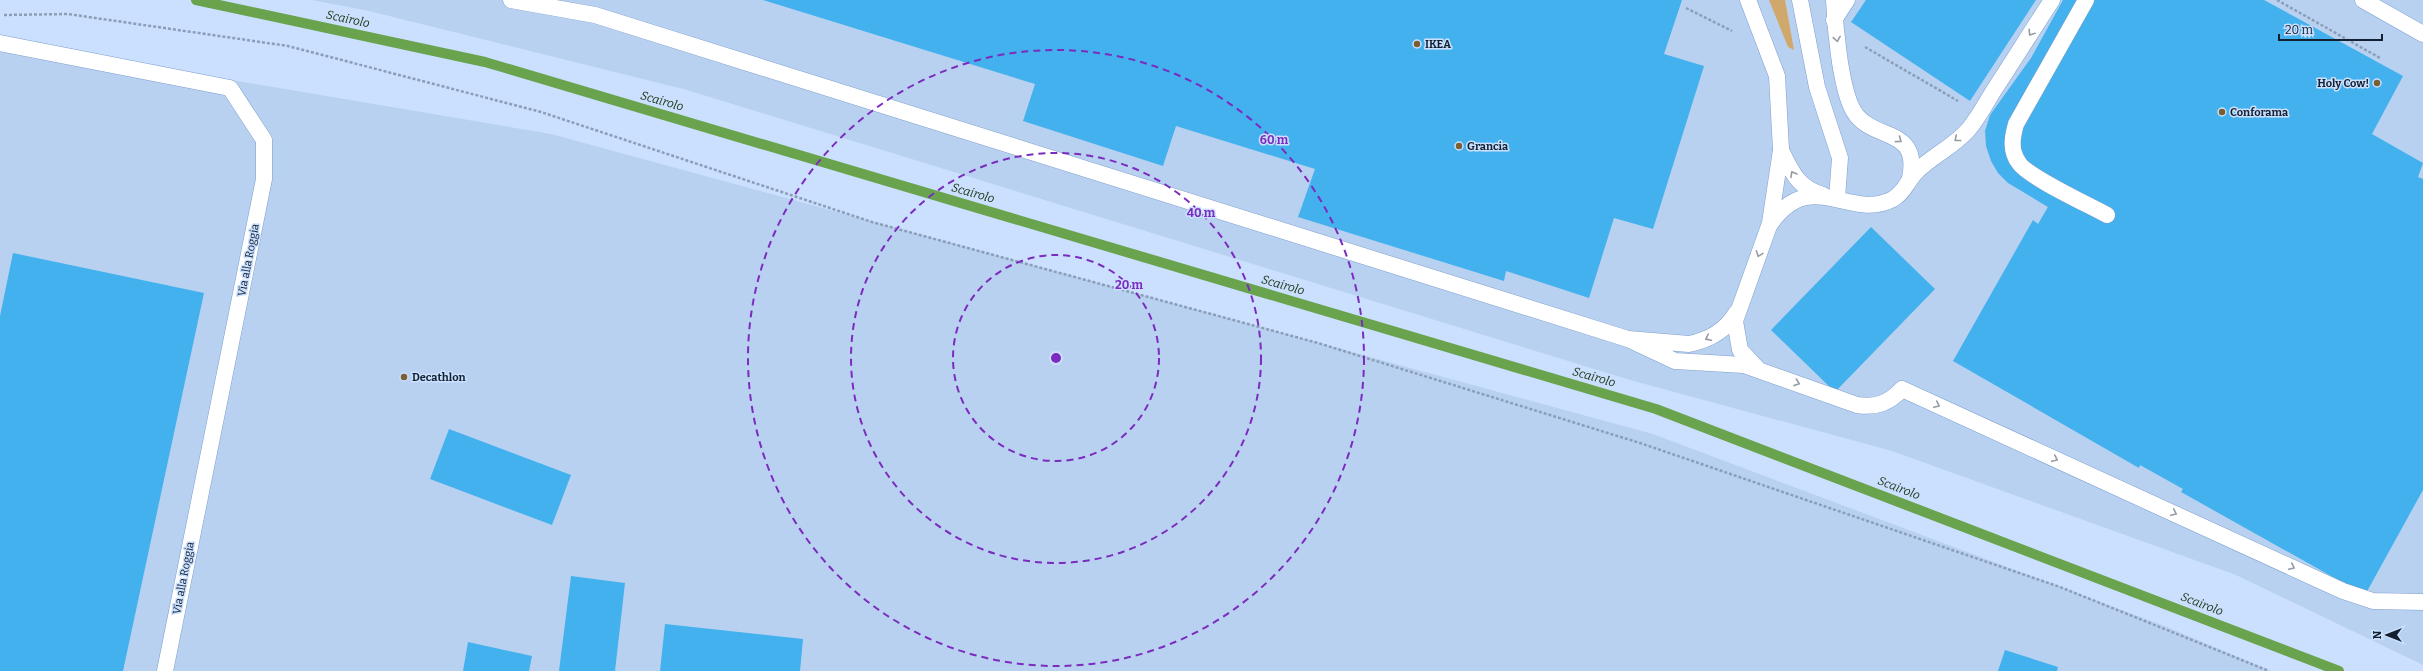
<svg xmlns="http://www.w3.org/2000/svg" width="2423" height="671" font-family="Bitter,serif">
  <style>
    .built { fill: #b9d1f1 }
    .green { fill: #d1a86c }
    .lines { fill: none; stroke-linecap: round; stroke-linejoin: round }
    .stream { stroke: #6aa34e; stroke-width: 10 }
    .building { fill: #42b1ed }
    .service-casing { stroke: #7d9fcd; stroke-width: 17 }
    .path { stroke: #8b9eb8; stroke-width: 2.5; stroke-dasharray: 3 2; stroke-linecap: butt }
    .service { stroke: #fff; stroke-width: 16 }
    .oneway { stroke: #959ba3 }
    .ring { fill: none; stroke: #7b2cbf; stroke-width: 2; stroke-dasharray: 7 5 }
    .poi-dot { fill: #7b5e31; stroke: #cae0fe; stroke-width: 1.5 }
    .labels { text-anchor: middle; stroke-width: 3; stroke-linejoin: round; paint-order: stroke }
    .poi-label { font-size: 11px; font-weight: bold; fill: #132032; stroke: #cae0fe; text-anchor: start }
    .street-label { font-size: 11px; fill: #132032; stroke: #cae0fe }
    .water-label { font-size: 12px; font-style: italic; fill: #19310e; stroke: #cae0fe }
    .centre { fill: #7b2cbf; stroke: #cae0fe; stroke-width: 2 }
    .ring-label { font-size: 12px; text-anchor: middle; font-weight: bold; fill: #7b2cbf; stroke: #cae0fe; stroke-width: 3; stroke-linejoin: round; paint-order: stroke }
  </style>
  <rect width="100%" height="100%" fill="#cae0fe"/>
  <g class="built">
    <polygon points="312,0 2423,0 2423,665 2236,575 1892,451 1630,380 687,90 369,11"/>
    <polygon points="0,41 551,134 1653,434 2167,627 2271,671 0,671"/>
  </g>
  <polygon class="green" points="1769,0 1785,0 1794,50 1788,47"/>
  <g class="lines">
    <polyline class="stream" points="196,0 485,62 1656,409 2339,671"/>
  </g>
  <g class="building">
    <polygon points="763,0 1682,0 1664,54 1704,66 1653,229 1614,218 1589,298 1506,271 1504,281 1298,217 1315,169 1176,126 1163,166 1023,121 1035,84"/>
    <polygon points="1866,0 2036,0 1970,101 1851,22"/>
    <polygon points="2063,0 2264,0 2403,76 2372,134 2423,163 2418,177 2423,179 2423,490 2365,595 2181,492 2183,489 2140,465 2139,468 1953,361 2033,220 2038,224 2048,207 2008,183 1998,173 1991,161 1986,146 1985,131 1990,115 2031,58"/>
    <polygon points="1871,227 1935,289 1835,392 1771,330"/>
    <polygon points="13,253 204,293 123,671 0,671 0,316"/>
    <polygon points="449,429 571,475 552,525 430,479"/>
    <polygon points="571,576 625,583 615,671 559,671"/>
    <polygon points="665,624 803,639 800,671 660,671"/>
    <polygon points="468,642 532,656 529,671 463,671"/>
    <polygon points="2005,650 2058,667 2057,671 1998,671"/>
  </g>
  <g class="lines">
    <defs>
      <g id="service">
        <polyline points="511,0 595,15 1628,339"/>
        <polyline points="1748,0 1777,76 1781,150"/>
        <polyline points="1800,0 1817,87 1840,158 1837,198"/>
        <path d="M1834 0C1835 27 1840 81 1851 106 1867 144 1921 123 1910 178"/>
        <path d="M2086 0 2016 124C2012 138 2010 151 2019 163 2028 177 2089 205 2107 215"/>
        <polyline points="2363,0 2423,34"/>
        <polyline points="1834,20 1847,0"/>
        <polyline points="0,43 230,88 264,140 264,179 165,671"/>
        <path d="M1770 223 1781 150C1791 171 1798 188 1823 195"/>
        <path d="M1736 313C1726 330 1709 340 1689 344L1628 339 1675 361 1744 365 1857 405C1876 408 1889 403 1902 389L2343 591 2373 601 2423 602"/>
        <path d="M1757 368 1740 350 1735 321 1769 226C1810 164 1850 222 1893 199 1905 192 1907 181 1916 172 1932 156 1953 147 1968 130 1979 117 1987 101 1996 87 2015 58 2033 29 2052 0"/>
      </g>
    </defs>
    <use href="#service" class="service-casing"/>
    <g class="path">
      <polyline points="2277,0 2380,58"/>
      <polyline points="1686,8 1732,31"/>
      <polyline points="4,15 68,14 288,46 541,112 872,222 1318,343 1640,443 2060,587 2269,671"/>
      <polyline points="1865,47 1958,101"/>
    </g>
    <use href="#service" class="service"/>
  </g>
  <defs><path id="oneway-chevron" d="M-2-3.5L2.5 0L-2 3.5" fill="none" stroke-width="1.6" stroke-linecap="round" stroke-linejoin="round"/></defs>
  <g class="oneway">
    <use href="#oneway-chevron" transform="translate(2031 33) rotate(123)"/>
    <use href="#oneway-chevron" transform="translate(1837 39) rotate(81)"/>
    <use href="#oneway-chevron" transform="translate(1957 139) rotate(141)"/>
    <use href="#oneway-chevron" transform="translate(1899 140) rotate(36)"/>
    <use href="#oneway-chevron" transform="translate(1793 174) rotate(-120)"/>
    <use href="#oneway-chevron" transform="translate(1759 254) rotate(111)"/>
    <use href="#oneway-chevron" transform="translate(1708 338) rotate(154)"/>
    <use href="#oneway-chevron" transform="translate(1797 383) rotate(20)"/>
    <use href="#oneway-chevron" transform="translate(1937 405) rotate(25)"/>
    <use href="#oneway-chevron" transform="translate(2055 459) rotate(25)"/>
    <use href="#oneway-chevron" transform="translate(2174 513) rotate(25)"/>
    <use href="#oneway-chevron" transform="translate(2292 567) rotate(25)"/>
  </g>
  <g class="ring">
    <circle cx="1056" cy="358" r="103"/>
    <circle cx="1056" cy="358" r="205"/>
    <circle cx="1056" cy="358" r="308"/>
  </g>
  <g class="poi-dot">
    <circle cx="1417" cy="44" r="4"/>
    <circle cx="2377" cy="83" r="4"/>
    <circle cx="2222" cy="112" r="4"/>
    <circle cx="1459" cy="146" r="4"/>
    <circle cx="404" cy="377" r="4"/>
  </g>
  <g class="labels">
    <g class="poi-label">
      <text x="1425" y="48">IKEA</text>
      <text x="2369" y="87" text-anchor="end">Holy Cow!</text>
      <text x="2230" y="116">Conforama</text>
      <text x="1467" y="150">Grancia</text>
      <text x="412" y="381">Decathlon</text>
    </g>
    <g class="street-label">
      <text transform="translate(248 260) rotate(-79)" y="4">Via alla Roggia</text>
      <text transform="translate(183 578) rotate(-79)" y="4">Via alla Roggia</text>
    </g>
    <g class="water-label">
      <text transform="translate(348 19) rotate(12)" y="4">Scairolo</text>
      <text transform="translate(662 101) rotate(16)" y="4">Scairolo</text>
      <text transform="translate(973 193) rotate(16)" y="4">Scairolo</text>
      <text transform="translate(1283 285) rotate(16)" y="4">Scairolo</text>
      <text transform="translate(1594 377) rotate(16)" y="4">Scairolo</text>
      <text transform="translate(1899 488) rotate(21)" y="4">Scairolo</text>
      <text transform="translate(2202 604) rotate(21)" y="4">Scairolo</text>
    </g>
  </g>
  <circle cx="1056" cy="358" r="6" class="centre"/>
  <g class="ring-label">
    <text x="1274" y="144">60 m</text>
    <text x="1201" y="217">40 m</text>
    <text x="1129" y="289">20 m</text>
  </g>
  <g transform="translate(2387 635) rotate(270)" stroke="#cae0fe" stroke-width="3" paint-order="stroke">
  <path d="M0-3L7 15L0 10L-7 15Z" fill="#132032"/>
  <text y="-6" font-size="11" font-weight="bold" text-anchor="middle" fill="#132032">N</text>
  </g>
  <path d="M2279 34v6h103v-6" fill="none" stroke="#132032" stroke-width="2"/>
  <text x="2285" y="34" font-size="12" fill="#132032" stroke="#cae0fe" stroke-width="3" paint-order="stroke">20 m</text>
</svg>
